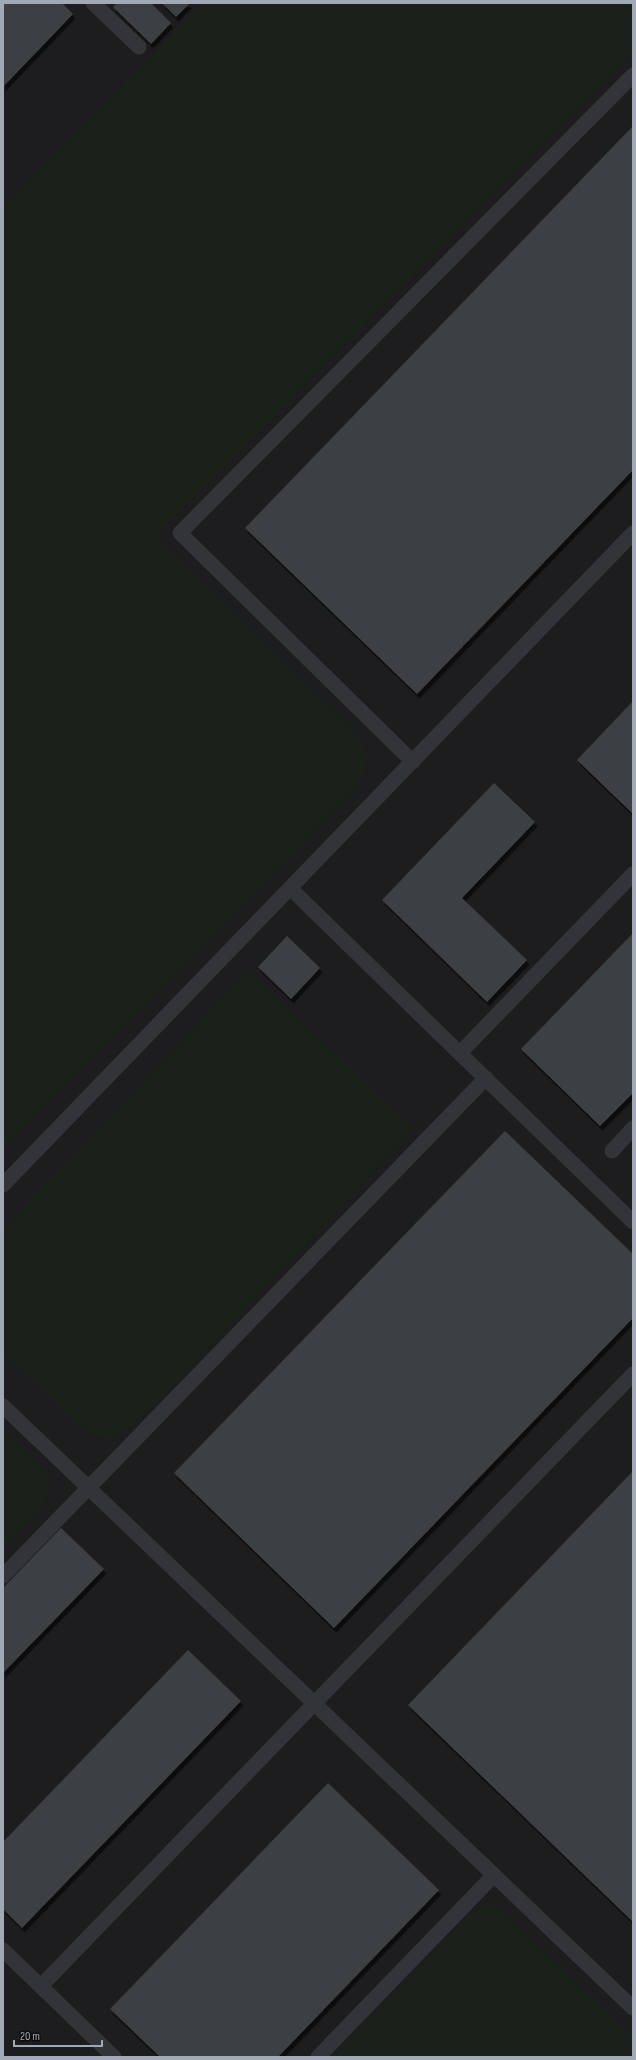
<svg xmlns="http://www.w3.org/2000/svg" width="636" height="2060" font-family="'Sofia Sans Condensed',sans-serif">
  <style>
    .built { fill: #1d1d20 }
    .green { fill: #192119 }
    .building { fill: #3d3f43; filter: url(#shadow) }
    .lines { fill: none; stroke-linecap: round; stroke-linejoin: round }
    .lane { stroke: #323438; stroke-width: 15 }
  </style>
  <defs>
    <filter id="shadow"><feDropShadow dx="2.5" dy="4.5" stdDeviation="0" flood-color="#0009"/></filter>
  </defs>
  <rect width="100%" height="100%" fill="#111113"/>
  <rect class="built" x="3" y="3" width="630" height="2054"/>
  <g class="green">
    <path d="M201 3H628L633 8V52L156 536 354 730C375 760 368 765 351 794L3 1149V209Z"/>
    <polygon points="249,971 414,1129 144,1416 113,1440 95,1435 83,1429 3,1353 3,1228"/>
    <path d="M3 1431C15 1442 36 1459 45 1471 63 1496 19 1531 3 1548Z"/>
    <polygon points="487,1904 501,1909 633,2038 633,2057 334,2057 470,1915"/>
  </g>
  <g class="building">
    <polygon points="3,3 62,3 73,14 3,87"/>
    <polygon points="117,3 151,3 171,23 151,44 113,7"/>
    <polygon points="162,3 190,3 176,17"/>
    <polygon points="633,126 633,470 417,694 245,528"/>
    <polygon points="633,701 633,814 577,760"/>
    <polygon points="494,783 535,822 462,898 527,960 487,1002 382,900"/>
    <polygon points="633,933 633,1093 600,1126 521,1049"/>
    <polygon points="287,936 320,968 291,999 258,967"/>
    <polygon points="505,1131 633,1254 633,1318 334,1628 174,1473"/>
    <polygon points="633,1471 633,1922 408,1705"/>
    <polygon points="61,1528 104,1569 3,1673 3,1588"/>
    <polygon points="188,1650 241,1701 22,1928 3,1909 3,1842"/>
    <polygon points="328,1783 439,1890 278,2057 160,2057 110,2009"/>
  </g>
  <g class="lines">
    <g class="lane">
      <polyline points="93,3 139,47"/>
      <polyline points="413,762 180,533 633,75"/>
      <polyline points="290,888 633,1222"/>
      <polyline points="460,1053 633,874"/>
      <polyline points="612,1151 633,1128"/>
      <polyline points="3,1185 633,533"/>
      <polyline points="3,1406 633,2008"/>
      <polyline points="3,1576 486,1078"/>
      <polyline points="3,1950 114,2057"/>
      <polyline points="41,1986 633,1374"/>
      <polyline points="318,2057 494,1875"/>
    </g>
  </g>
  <rect width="636" height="2060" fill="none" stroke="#a1a9b5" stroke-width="8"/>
  <path d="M14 2040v6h88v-6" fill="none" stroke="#a1a9b5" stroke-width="2"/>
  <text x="20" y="2040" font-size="12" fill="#a1a9b5" stroke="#0c0c0e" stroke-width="3" paint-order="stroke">20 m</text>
</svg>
